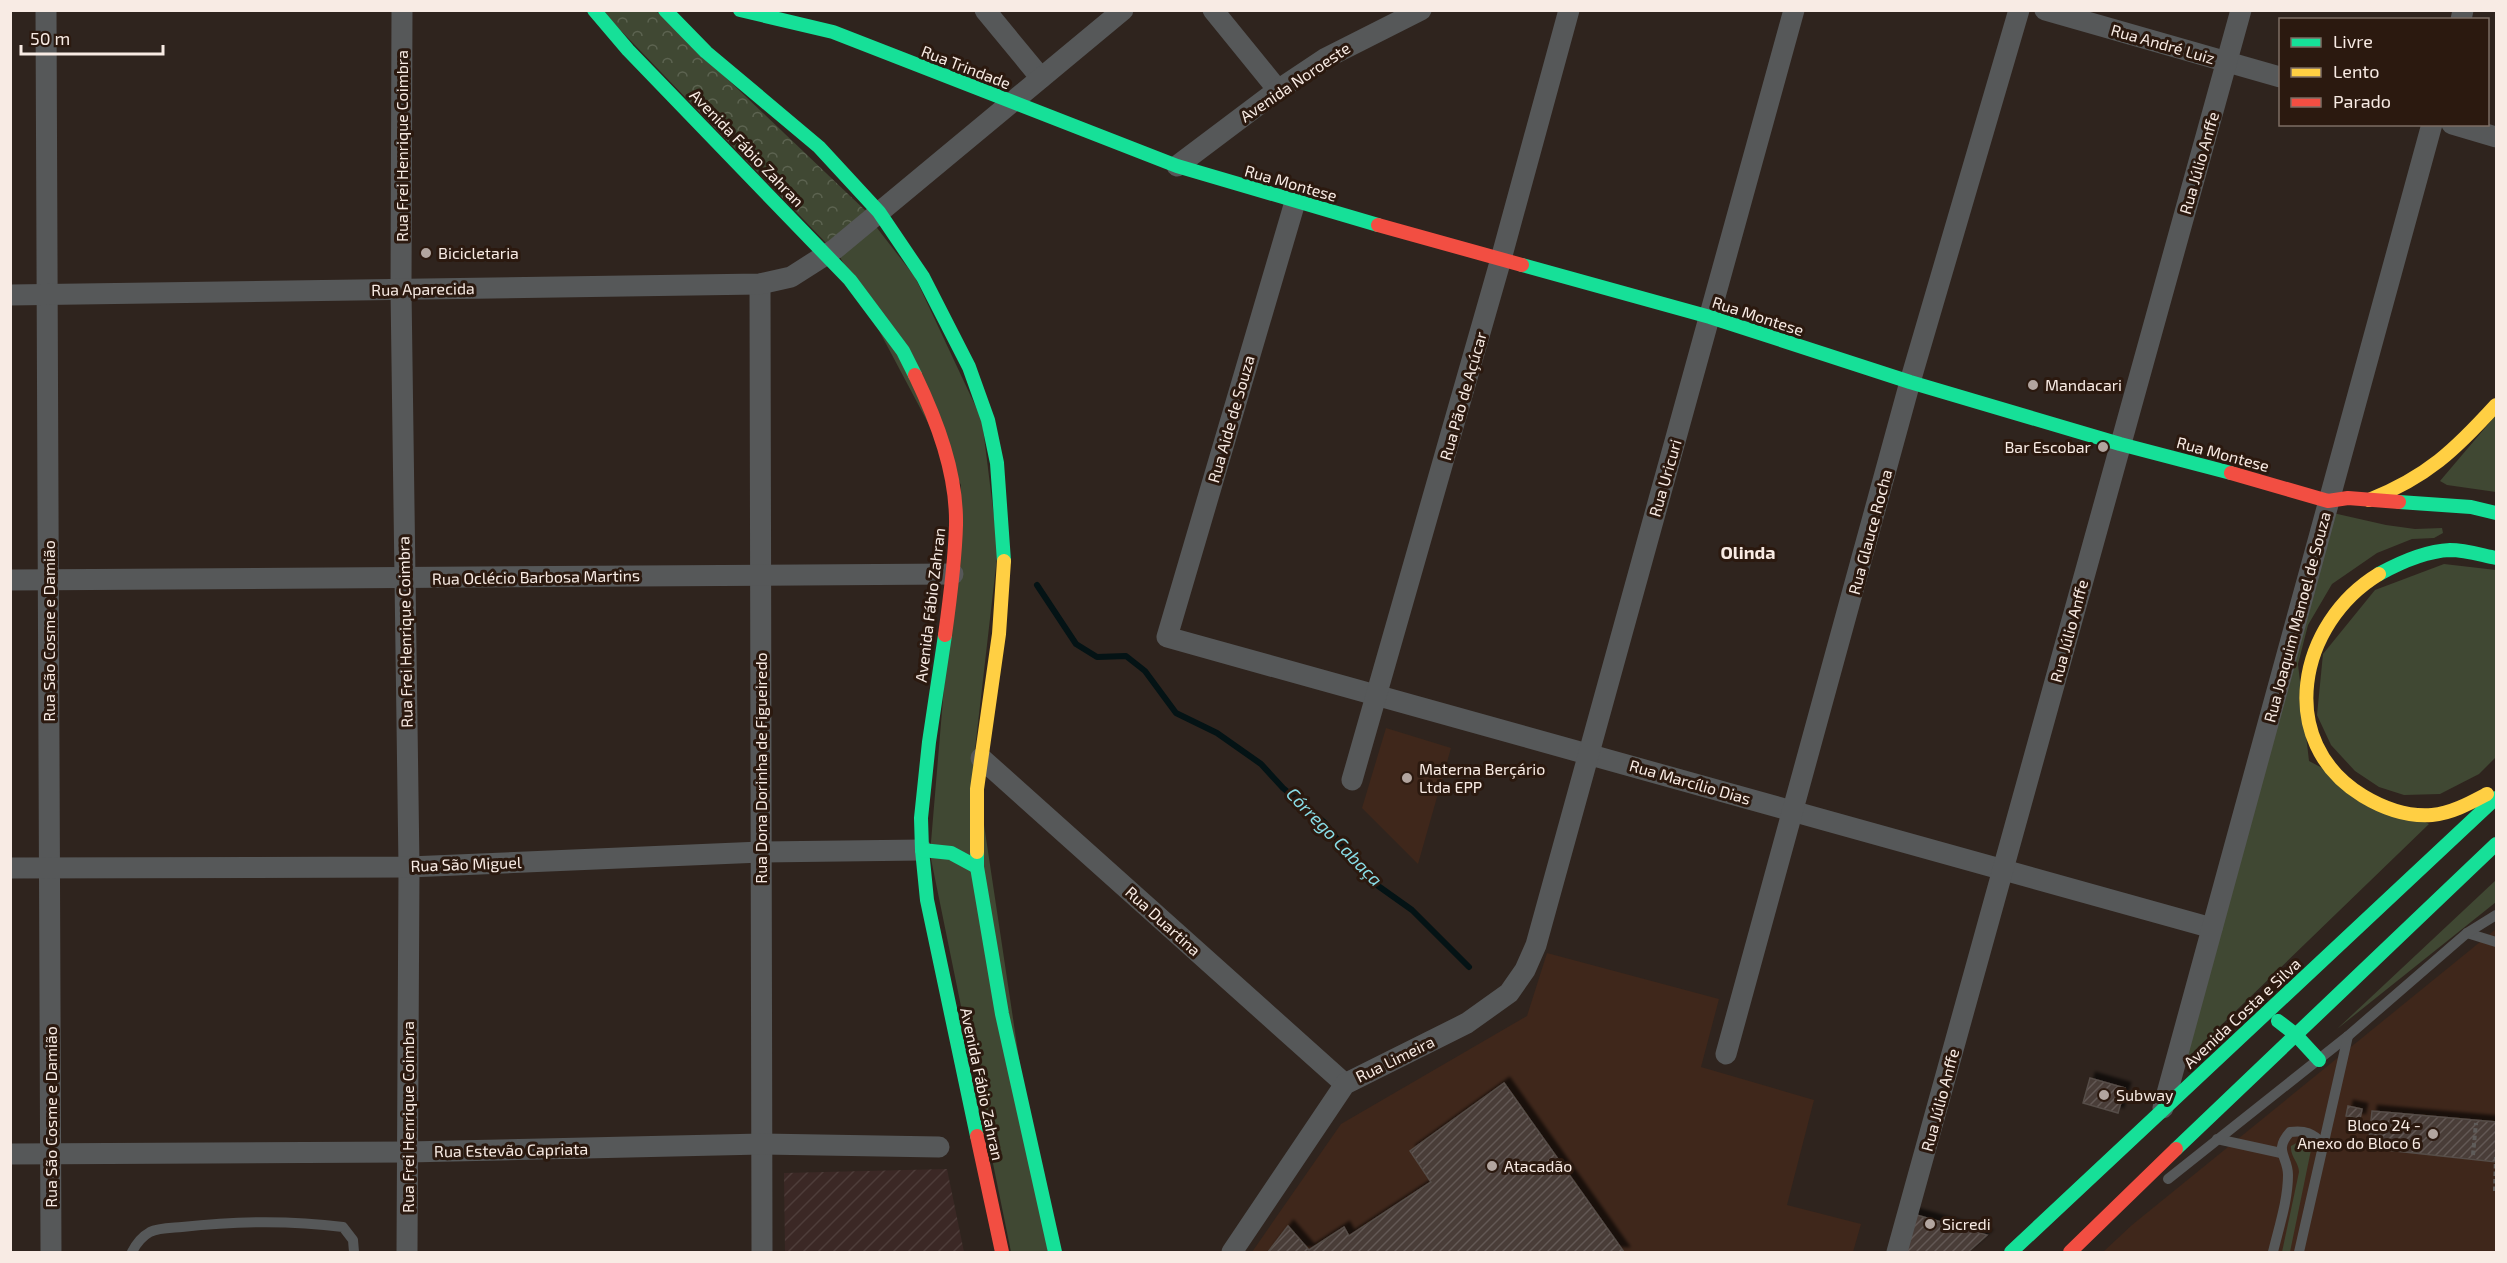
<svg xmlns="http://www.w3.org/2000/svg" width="2507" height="1263" font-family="'Exo 2',sans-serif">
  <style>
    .built { fill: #3f271b }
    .industrial { fill: url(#industrial-furrows) }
    .green { fill: #404833 }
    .park { fill: url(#park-crowns) }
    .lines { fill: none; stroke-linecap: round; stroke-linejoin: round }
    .stream { stroke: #041315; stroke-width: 6 }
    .building { fill: url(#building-hatch); stroke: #564d48; stroke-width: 1.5; filter: url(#shadow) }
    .path { stroke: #5f5c5a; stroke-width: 4; stroke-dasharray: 4.5 3; stroke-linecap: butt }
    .lane { stroke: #565859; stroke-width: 10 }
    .street { stroke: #565859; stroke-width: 21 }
    .fast { stroke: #16e098; stroke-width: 14 }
    .slow { stroke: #ffcf43; stroke-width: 14 }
    .jam { stroke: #f24e42; stroke-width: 14 }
    .poi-dot { fill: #b2a59f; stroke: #2b190f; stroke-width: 2 }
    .labels { text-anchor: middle; stroke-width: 6; stroke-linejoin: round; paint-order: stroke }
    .street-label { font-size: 16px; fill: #f8ebe4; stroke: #2b190f }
    .poi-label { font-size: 16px; fill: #f8ebe4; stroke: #2b190f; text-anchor: start }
    .neighbourhood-label { font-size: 18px; font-weight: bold; fill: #f8ebe4; stroke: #2b190f }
    .water-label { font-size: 18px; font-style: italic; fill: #89dde7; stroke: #2b190f }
  </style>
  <defs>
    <pattern id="industrial-furrows" width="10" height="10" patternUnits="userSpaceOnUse" patternTransform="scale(1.5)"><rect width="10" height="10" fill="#3b2825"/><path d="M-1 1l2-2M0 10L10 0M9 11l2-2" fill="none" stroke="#4e3d3a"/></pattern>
    <pattern id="park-crowns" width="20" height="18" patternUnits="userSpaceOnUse" patternTransform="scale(1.5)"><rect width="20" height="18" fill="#404833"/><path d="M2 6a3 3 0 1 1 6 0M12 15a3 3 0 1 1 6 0" fill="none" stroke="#5c6350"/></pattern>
    <pattern id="building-hatch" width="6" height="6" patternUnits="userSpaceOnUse" patternTransform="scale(1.5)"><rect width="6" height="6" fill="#483d37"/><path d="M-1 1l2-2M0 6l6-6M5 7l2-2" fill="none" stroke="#635954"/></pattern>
    <filter id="shadow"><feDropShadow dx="5.5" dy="-5.5" stdDeviation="1.5" flood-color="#0009"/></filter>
  </defs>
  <rect width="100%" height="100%" fill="#2f241e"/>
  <g class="built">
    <polygon points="1386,728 1451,748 1418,864 1362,808"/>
    <polygon points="2496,929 2496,1252 2103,1252 2132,1225"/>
    <polygon points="1547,953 1719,999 1701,1067 1814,1100 1787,1205 1861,1224 1853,1252 1252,1252 1341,1124 1527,1016"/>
  </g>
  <polygon class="industrial" points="947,1169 964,1252 785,1252 784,1173"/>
  <g class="green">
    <polygon points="874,224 915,277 982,420 998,549 974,758 1048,1252 1011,1252 930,854 961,485 840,257"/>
    <polygon points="2496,415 2496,492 2447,485 2440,481"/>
    <polygon points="2333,513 2386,525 2415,529 2442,528 2443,533 2434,538 2412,539 2377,553 2332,584 2308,625 2298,664 2309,761 2429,824 2183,1062"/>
    <polygon points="2444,564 2496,570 2496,757 2479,774 2440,794 2404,795 2379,787 2355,771 2331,745 2317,715 2323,654 2375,590"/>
    <polygon points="2496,880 2496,902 2337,1029"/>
    <path d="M2300 1141 2309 1145 2311 1150 2290 1252H2282L2299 1172C2299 1162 2290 1157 2291 1146Z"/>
  </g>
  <polygon class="park" points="602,11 656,11 869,214 830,247"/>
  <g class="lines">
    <polyline class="stream" points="1037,585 1076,644 1097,657 1126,656 1145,671 1176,713 1217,733 1261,764 1283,788 1324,822 1367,878 1412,910 1469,967"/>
  </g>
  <g class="building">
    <polygon points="2090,1078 2125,1088 2118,1113 2083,1103"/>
    <polygon points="1504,1083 1624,1252 1268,1252 1288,1226 1309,1250 1344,1227 1349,1236 1431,1182 1410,1151"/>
    <polygon points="2348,1106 2362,1109 2360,1119 2346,1116"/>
    <polygon points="2372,1111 2496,1122 2496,1162 2368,1148"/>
    <polygon points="1913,1214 1987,1235 1968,1252 1902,1252"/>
  </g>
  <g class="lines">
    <g class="path">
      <polyline points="2336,1143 2368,1146"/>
      <polyline points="2473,1155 2476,1123"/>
      <polyline points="2495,1191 2496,1157"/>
    </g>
    <g class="lane">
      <polyline points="2467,933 2496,942"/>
      <polyline points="2217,1139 2281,1153"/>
      <polyline points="2168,1179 2348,1036 2467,933 2496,915"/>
      <path d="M132 1252C136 1244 141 1237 150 1232 158 1228 172 1228 182 1227 236 1221 289 1220 343 1227L353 1240 354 1252"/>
      <path d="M2273 1252C2279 1227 2288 1200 2288 1175 2288 1156 2273 1151 2290 1132 2305 1130 2313 1133 2323 1144"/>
      <polyline points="2299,1252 2348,1036"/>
    </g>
    <g class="street">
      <polyline points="46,10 51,1252"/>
      <polyline points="402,10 401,290 409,867 407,1252"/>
      <polyline points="985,10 1041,78"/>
      <polyline points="1213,10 1278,90"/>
      <polyline points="2045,10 2280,77"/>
      <polyline points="2461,20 2463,10"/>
      <polyline points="2452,124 2496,137"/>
      <polyline points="1177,166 1278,90 1326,58 1421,10"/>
      <polyline points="1295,202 1167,637 2212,928"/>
      <polyline points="760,284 762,1252"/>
      <polyline points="10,295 760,284 791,277 835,249 1123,10"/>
      <polyline points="10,580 953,574"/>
      <polyline points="981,758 1345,1084"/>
      <polyline points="1352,780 1501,259 1569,10"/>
      <polyline points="10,868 409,867 761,852 922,850"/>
      <polyline points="1726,1054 1910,382 2019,10"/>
      <polyline points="2163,1108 2432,124"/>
      <polyline points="10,1154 408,1152 762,1144 939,1147"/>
      <polyline points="1232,1252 1345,1084 1467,1023 1509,993 1525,970 1536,945 1794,10"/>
      <polyline points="1897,1252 2241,10"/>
    </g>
    <g class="fast">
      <polyline points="594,10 628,50 850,280 903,351 915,375"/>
      <polyline points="665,10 706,52 819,147 879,212 923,277 969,367 988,420 997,463 1004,561"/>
      <polyline points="740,10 833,32 1177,166 1378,225"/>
      <polyline points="1522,265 1710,317 1910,382 2120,444 2231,473"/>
      <polyline points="2399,502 2471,507 2496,513"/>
      <path d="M2379 574C2399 563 2426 551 2450 550 2465 550 2481 555 2496 558"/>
      <polyline points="945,635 929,742 921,818 922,850 927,900 977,1136"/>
      <polyline points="922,850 951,853 977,867"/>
      <polyline points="977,852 977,867 1002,1014 1055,1252"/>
      <polyline points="2278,1021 2295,1034 2319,1060"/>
      <polyline points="2176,1149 2496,844"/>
      <polyline points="2011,1252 2496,798"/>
    </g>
    <g class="slow">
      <path d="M2369 500C2427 477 2455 450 2496 405"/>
      <path d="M2379 574C2298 623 2274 742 2363 796 2383 808 2407 817 2432 815 2452 813 2470 803 2487 794"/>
      <polyline points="977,852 977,789 999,634 1004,561"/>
    </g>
    <g class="jam">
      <polyline points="1378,225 1522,265"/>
      <path d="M915 375C937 421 957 473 956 525 955 562 950 599 945 635"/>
      <polyline points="2231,473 2328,501 2348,498 2399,502"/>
      <polyline points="977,1136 1002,1252"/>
      <polyline points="2070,1252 2176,1149"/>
    </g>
  </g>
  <g class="poi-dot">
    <circle cx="426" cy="253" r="6"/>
    <circle cx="2033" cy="385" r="6"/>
    <circle cx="2103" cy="447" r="6"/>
    <circle cx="1407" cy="778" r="6"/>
    <circle cx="2104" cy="1095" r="6"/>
    <circle cx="2433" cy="1134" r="6"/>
    <circle cx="1492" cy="1166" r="6"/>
    <circle cx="1930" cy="1224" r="6"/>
  </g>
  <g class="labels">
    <g class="street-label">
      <text transform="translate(2163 44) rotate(16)" y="6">Rua André Luiz</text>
      <text transform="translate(966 67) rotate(21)" y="6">Rua Trindade</text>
      <text transform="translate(1295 82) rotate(-34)" y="6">Avenida Noroeste</text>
      <text transform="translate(402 146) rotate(-90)" y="6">Rua Frei Henrique Coimbra</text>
      <text transform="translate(747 148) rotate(46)" y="6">Avenida Fábio Zahran</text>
      <text transform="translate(2199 163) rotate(-74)" y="6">Rua Júlio Anffe</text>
      <text transform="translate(1291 183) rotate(16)" y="6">Rua Montese</text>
      <text transform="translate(423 289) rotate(-1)" y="6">Rua Aparecida</text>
      <text transform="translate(1758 316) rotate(18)" y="6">Rua Montese</text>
      <text transform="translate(1463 396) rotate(-74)" y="6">Rua Pão de Açúcar</text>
      <text transform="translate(1231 419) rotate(-74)" y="6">Rua Aide de Souza</text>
      <text transform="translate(2223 454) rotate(15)" y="6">Rua Montese</text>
      <text transform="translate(1665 478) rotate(-74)" y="6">Rua Uricuri</text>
      <text transform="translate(1870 532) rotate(-75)" y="6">Rua Glauce Rocha</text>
      <text transform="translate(536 577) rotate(-1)" y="6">Rua Oclécio Barbosa Martins</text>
      <text transform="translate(930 605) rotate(-83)" y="6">Avenida Fábio Zahran</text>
      <text transform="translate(2297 617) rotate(-75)" y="6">Rua Joaquim Manoel de Souza</text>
      <text transform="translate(49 631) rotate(-90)" y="6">Rua São Cosme e Damião</text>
      <text transform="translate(2069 631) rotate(-75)" y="6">Rua Júlio Anffe</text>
      <text transform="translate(405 632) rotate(-91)" y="6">Rua Frei Henrique Coimbra</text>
      <text transform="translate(761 768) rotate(-90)" y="6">Rua Dona Dorinha de Figueiredo</text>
      <text transform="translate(1690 782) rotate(16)" y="6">Rua Marcílio Dias</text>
      <text transform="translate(466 864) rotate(-2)" y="6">Rua São Miguel</text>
      <text transform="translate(1163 921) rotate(42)" y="6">Rua Duartina</text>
      <text transform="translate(2242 1013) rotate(-43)" y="6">Avenida Costa e Silva</text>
      <text transform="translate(1395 1059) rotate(-26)" y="6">Rua Limeira</text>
      <text transform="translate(982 1084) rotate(78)" y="6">Avenida Fábio Zahran</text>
      <text transform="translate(1940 1100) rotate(-75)" y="6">Rua Júlio Anffe</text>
      <text transform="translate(51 1117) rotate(-90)" y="6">Rua São Cosme e Damião</text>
      <text transform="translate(408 1117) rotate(-90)" y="6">Rua Frei Henrique Coimbra</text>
      <text transform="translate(511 1150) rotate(-1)" y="6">Rua Estevão Capriata</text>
    </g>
    <g class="poi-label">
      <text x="438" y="259">Bicicletaria</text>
      <text x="2045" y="391">Mandacari</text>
      <text x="2091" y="453" text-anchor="end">Bar Escobar</text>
      <text x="1419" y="775">Materna Berçário<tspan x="1419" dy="18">Ltda EPP</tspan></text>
      <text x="2116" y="1101">Subway</text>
      <text x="2421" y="1131" text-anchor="end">Bloco 24 -<tspan x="2421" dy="18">Anexo do Bloco 6</tspan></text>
      <text x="1504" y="1172">Atacadão</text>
      <text x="1942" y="1230">Sicredi</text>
    </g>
    <g class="neighbourhood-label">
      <text x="1748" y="559">Olinda</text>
    </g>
    <g class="water-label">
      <text transform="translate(1334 837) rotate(46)" y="6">Córrego Cabaça</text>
    </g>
  </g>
  <rect width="2507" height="1263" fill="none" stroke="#f8ebe4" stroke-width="24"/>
  <rect x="2279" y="18" width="210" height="108" fill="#2b190f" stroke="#7d6d64" stroke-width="1.5"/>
  <rect x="2291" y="38" width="30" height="9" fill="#16e098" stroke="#7d6d64" stroke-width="1.5"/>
  <text x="2333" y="48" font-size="18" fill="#f8ebe4">Livre</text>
  <rect x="2291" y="68" width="30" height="9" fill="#ffcf43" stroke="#7d6d64" stroke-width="1.5"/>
  <text x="2333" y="78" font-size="18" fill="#f8ebe4">Lento</text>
  <rect x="2291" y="98" width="30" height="9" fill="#f24e42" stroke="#7d6d64" stroke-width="1.5"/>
  <text x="2333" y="108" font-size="18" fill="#f8ebe4">Parado</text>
  <path d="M21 45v9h142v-9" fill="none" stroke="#f8ebe4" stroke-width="3"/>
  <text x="30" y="45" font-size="18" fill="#f8ebe4" stroke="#2b190f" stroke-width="4.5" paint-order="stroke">50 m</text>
</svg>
